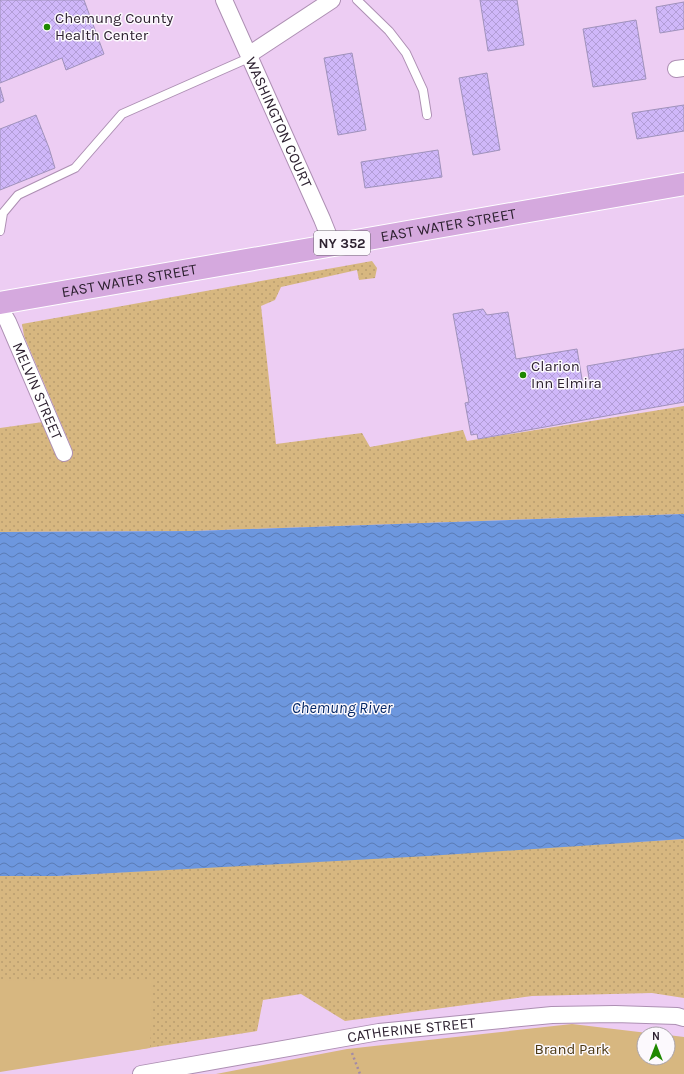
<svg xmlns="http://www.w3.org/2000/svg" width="684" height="1074" font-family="Karla,sans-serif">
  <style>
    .grass { fill: url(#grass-dots) }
    .park { fill: #d7b780 }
    .water { fill: url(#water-waves) }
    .building { fill: url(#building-cross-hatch); stroke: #a092bb }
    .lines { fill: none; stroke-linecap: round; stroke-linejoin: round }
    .lane-casing { stroke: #ad8fb3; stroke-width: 10 }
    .street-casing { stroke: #ad8fb3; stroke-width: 18 }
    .primary-casing { stroke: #fff; stroke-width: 24 }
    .path { stroke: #a28aa7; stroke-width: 2.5; stroke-dasharray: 2 3; stroke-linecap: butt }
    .lane { stroke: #fff; stroke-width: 8 }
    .street { stroke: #fff; stroke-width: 16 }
    .primary { stroke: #d5a9de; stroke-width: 22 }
    .poi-dot { fill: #1e8800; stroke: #fcf9fd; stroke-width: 1.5 }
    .labels { text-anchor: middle; stroke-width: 3; stroke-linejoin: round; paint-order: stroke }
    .shield { fill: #fcf9fd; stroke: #6b626e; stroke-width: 1 }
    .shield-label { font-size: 14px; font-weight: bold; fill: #2d2130 }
    .poi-label { font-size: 15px; fill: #2d2130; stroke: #fcf9fd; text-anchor: start }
    .street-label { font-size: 15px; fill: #2d2130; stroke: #fcf9fd }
    .park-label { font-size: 15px; fill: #4b3813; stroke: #fcf9fd }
    .water-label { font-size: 16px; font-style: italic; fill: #032766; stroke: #fcf9fd }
  </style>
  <defs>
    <pattern id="grass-dots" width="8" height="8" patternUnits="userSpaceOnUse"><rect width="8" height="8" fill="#d7b780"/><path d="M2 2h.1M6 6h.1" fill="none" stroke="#b99d6f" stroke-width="1.8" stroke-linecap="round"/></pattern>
    <pattern id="water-waves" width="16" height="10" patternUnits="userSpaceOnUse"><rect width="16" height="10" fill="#6d97de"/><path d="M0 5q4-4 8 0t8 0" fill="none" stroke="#5a7bb4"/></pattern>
    <pattern id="building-cross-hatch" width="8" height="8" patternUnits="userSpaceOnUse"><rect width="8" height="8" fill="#cfb7f9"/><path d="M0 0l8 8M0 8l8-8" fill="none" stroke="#b29dd6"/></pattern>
  </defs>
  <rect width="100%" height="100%" fill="#edcdf3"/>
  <g class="grass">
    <polygon points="372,261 377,268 375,278 359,280 357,270 281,287 275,300 261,306 276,444 362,433 370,447 463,430 467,441 684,406 684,514 194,531 0,532 0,428 43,422 57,454 71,447 24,336 22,324"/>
    <polygon points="684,839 684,998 652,993 532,996 345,1021 301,994 263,1000 257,1031 0,1071 0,876 57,876"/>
  </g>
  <g class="park">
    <polygon points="153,979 150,1048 0,1072 0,981"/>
    <polygon points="572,1024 656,1034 644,1034 644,1058 668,1058 668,1035 684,1037 684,1074 216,1074 347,1049"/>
  </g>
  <polygon class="water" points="684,514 684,839 428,856 57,876 0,876 0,532 194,531"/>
  <g class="building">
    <polygon points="0,0 84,0 104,54 66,70 62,58 0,83"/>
    <polygon points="480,0 517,0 524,45 488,51"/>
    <polygon points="684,2 684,29 660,33 656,7"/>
    <polygon points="636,20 646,79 593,87 583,29"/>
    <polygon points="352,53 366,130 338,135 324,58"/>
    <polygon points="487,73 500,150 473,155 459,78"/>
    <polygon points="0,87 4,101 0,103"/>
    <polygon points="684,105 684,131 637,139 632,113"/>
    <polygon points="36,115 49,148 55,168 0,190 0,129"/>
    <polygon points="438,150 442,177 365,188 361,162"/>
    <polygon points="483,309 487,315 508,312 516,359 577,349 583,385 590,384 587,366 684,349 684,402 478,439 477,434 471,435 465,403 469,402 453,314"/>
  </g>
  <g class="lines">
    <defs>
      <g id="lane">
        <polyline points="357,0 389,31 406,53 423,90 427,115"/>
        <polyline points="0,231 3,213 18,195 75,168 122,114 251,57"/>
      </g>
      <g id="street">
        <path id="s1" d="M224 0 322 219 332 244"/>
        <polyline points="250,54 332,0"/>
        <polyline points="676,69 684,68"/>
        <path id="s2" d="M0 308 8 322 64 453"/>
        <path id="s3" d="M141 1074 379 1032 552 1015 615 1014 677 1016 684 1018"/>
      </g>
      <g id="primary">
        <path id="s4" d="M0 303 684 184"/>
      </g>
    </defs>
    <use href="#lane" class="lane-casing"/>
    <use href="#street" class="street-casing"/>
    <use href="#primary" class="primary-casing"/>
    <polyline class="path" points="352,1053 360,1074"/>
    <use href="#lane" class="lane"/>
    <use href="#street" class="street"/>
    <use href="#primary" class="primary"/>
  </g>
  <g class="poi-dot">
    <circle cx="47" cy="27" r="4"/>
    <circle cx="523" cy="375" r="4"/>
  </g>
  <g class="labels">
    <rect class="shield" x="314" y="231" width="56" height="24" rx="3"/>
    <g class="shield-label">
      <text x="342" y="248">NY 352</text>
    </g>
    <g class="poi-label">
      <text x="55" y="23">Chemung County<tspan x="55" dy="17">Health Center</tspan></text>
      <text x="531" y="371">Clarion<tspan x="531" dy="17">Inn Elmira</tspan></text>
    </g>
    <g class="street-label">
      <text dy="5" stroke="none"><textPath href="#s1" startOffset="134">WASHINGTON COURT</textPath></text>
      <text dy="5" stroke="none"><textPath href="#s4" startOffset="455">EAST WATER STREET</textPath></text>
      <text dy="5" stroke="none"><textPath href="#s4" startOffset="131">EAST WATER STREET</textPath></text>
      <text dy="5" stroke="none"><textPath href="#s2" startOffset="91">MELVIN STREET</textPath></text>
      <text dy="5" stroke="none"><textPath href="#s3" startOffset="274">CATHERINE STREET</textPath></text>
    </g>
    <g class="park-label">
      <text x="572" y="1054">Brand Park</text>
    </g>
    <g class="water-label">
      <text x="342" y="713">Chemung River</text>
    </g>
  </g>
  <g transform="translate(656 1046)"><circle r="19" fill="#fcf9fd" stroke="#a9a3ab"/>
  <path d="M0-3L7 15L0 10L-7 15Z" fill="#1e8800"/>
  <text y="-6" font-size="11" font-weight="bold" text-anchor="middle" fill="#2d2130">N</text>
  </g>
</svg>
